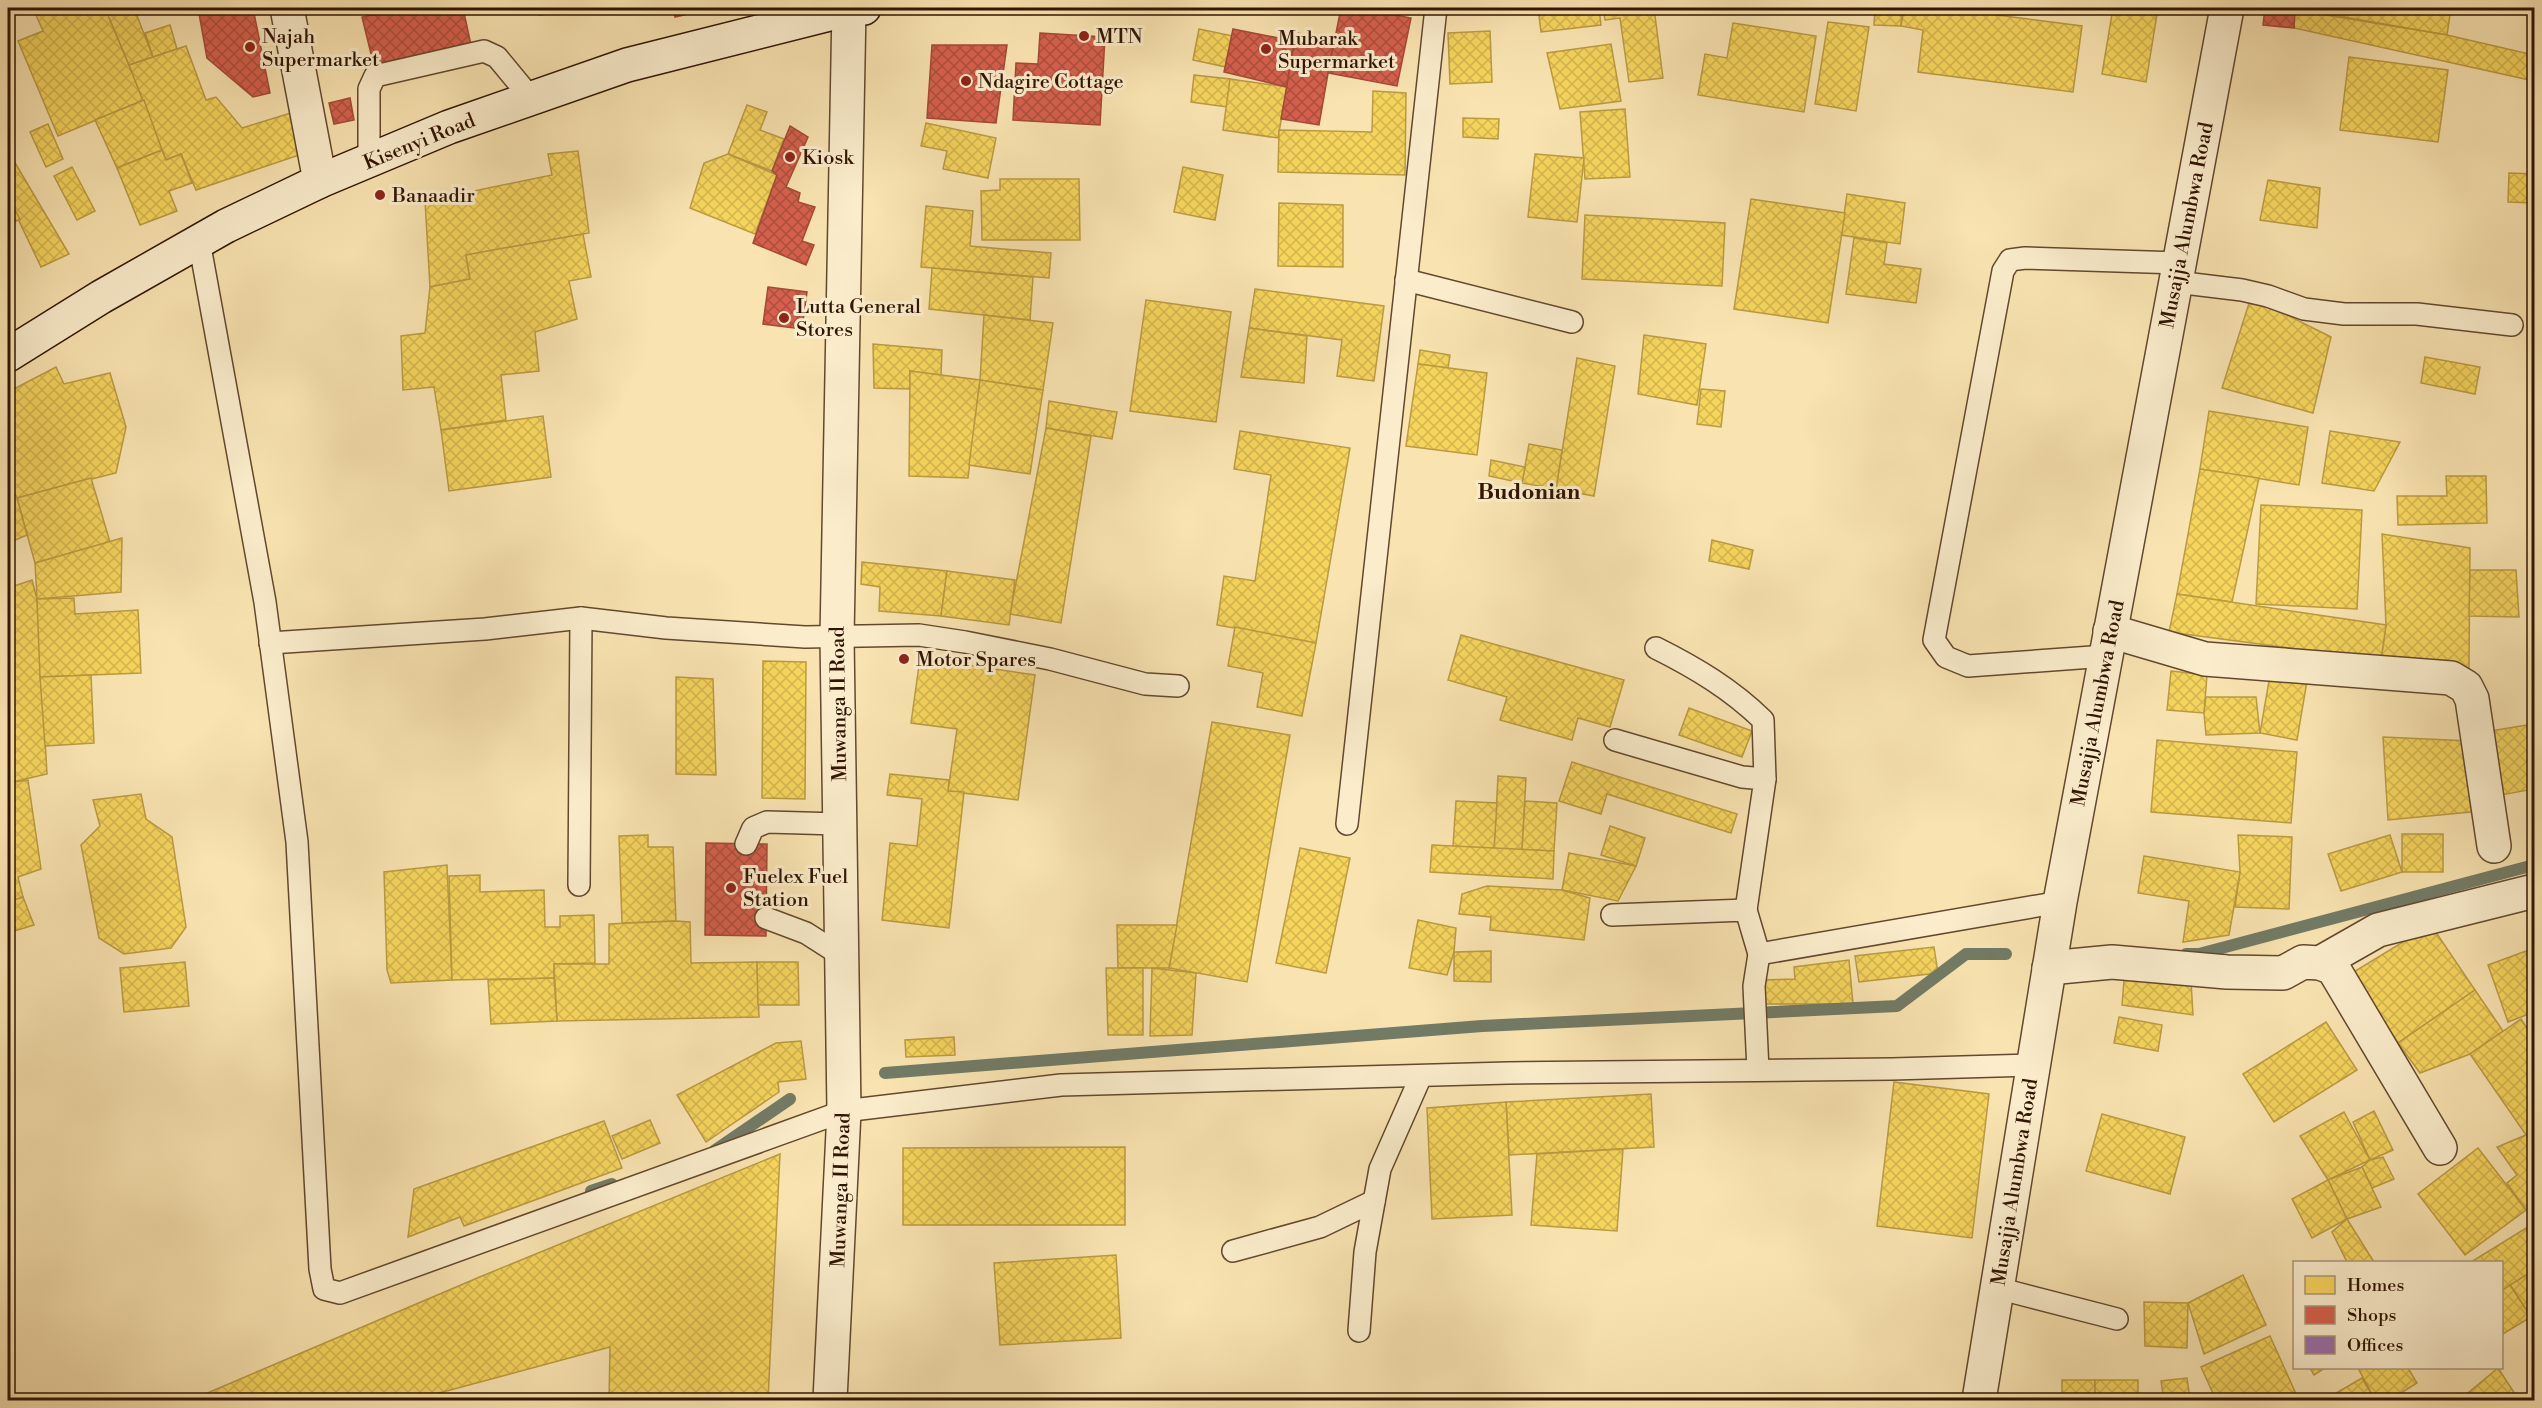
<svg xmlns="http://www.w3.org/2000/svg" width="2542" height="1408" font-family="'Libre Bodoni',serif">
  <style>
    .homes { fill: url(#homes-cross-hatch); stroke: #bb9b41; stroke-width: 1.5 }
    .shops { fill: url(#shops-cross-hatch); stroke: #a44936; stroke-width: 1.5 }
    .offices { fill: url(#offices-cross-hatch); stroke: #7a5478; stroke-width: 1.5 }
    .lines { fill: none; stroke-linecap: round; stroke-linejoin: round }
    .stream { stroke: #727b66; stroke-width: 12 }
    .service-casing { stroke: #62482e; stroke-width: 24 }
    .minor-casing { stroke: #62482e; stroke-width: 36 }
    .tertiary-casing { stroke: #62482e; stroke-width: 36 }
    .secondary-casing { stroke: #301402; stroke-width: 36 }
    .service { stroke: #fbedcc; stroke-width: 21 }
    .minor { stroke: #fbedcc; stroke-width: 33 }
    .tertiary { stroke: #fbedcc; stroke-width: 33 }
    .secondary { stroke: #fbedcc; stroke-width: 33 }
    .poi-dot { fill: #8f2418; stroke: #fbedcc; stroke-width: 2 }
    .labels { text-anchor: middle; stroke-width: 6; stroke-linejoin: round; paint-order: stroke }
    .poi-label { font-size: 20px; fill: #301402; stroke: #fbedcc; text-anchor: start }
    .street-label { font-size: 20px; fill: #301402; stroke: #fbedcc }
    .quarter-label { font-size: 22px; font-weight: bold; fill: #301402; stroke: #fbedcc }
  </style>
  <defs>
    <pattern id="homes-cross-hatch" width="8" height="8" patternUnits="userSpaceOnUse" patternTransform="scale(1.5)"><rect width="8" height="8" fill="#f6d55c"/><path d="M0 0l8 8M0 8l8-8" fill="none" stroke="#d3b64e"/></pattern>
    <pattern id="shops-cross-hatch" width="8" height="8" patternUnits="userSpaceOnUse" patternTransform="scale(1.5)"><rect width="8" height="8" fill="#d6604d"/><path d="M0 0l8 8M0 8l8-8" fill="none" stroke="#ae4e3e"/></pattern>
    <pattern id="offices-cross-hatch" width="8" height="8" patternUnits="userSpaceOnUse" patternTransform="scale(1.5)"><rect width="8" height="8" fill="#9970ab"/><path d="M0 0l8 8M0 8l8-8" fill="none" stroke="#7d5b89"/></pattern>
  </defs>
  <rect width="100%" height="100%" fill="#f9e4b1"/>
  <filter id="stains"><feTurbulence type="fractalNoise" baseFrequency=".00333" numOctaves="4"/><feColorMatrix values="0 0 0 0 .2 0 0 0 0 .09 0 0 0 0 .02 0 0 0 .5 -.17"/></filter>
  <radialGradient id="worn" r=".72"><stop offset=".6" stop-color="#630" stop-opacity="0"/><stop offset="1" stop-color="#630" stop-opacity=".3"/></radialGradient>
  <g class="homes">
    <polygon points="54,8 105,8 144,100 58,136 18,41 43,31 36,15"/>
    <polygon points="105,8 134,8 153,57 129,65"/>
    <polygon points="1538,8 1599,8 1601,25 1541,32"/>
    <polygon points="1603,8 1654,8 1663,78 1629,82 1620,18 1605,20"/>
    <polygon points="1875,8 1902,8 1901,26 1874,25"/>
    <polygon points="1904,8 1942,8 2082,26 2073,92 1918,72 1923,30 1901,26"/>
    <polygon points="2035,8 2095,8 2094,13"/>
    <polygon points="2113,8 2158,8 2146,82 2102,74"/>
    <polygon points="2295,8 2346,8 2344,17 2295,10"/>
    <polygon points="2346,8 2451,8 2447,35 2344,17"/>
    <polygon points="2295,10 2447,35 2534,55 2534,81 2294,28"/>
    <polygon points="1828,22 1869,27 1856,111 1815,104"/>
    <polygon points="1733,23 1816,36 1804,112 1698,95 1705,54 1727,58"/>
    <polygon points="170,25 177,49 153,57 145,33"/>
    <polygon points="1199,29 1233,36 1226,67 1193,60"/>
    <polygon points="1490,31 1492,82 1450,84 1448,33"/>
    <polygon points="1611,44 1621,101 1560,109 1547,53"/>
    <polygon points="186,46 206,100 216,97 242,128 291,113 302,154 196,190 181,154 166,160 129,65"/>
    <polygon points="2349,57 2448,70 2438,142 2340,130"/>
    <polygon points="1194,75 1230,79 1227,107 1191,102"/>
    <polygon points="1230,79 1287,87 1278,138 1223,130"/>
    <polygon points="1373,91 1406,93 1405,175 1278,172 1279,130 1372,132"/>
    <polygon points="144,100 162,150 117,168 95,120"/>
    <polygon points="747,105 767,112 760,130 784,139 772,171 728,154"/>
    <polygon points="1625,109 1630,177 1585,179 1580,112"/>
    <polygon points="1463,118 1499,119 1498,139 1463,137"/>
    <polygon points="926,123 996,138 988,178 943,169 947,151 921,146"/>
    <polygon points="48,124 63,159 46,167 30,132"/>
    <polygon points="2530,140 2534,140 2534,174 2531,174"/>
    <polygon points="162,150 166,160 181,154 192,183 169,191 177,211 140,225 117,168"/>
    <polygon points="8,151 69,254 41,267 8,198"/>
    <polygon points="578,151 589,233 466,255 470,279 430,287 425,201 552,175 548,154"/>
    <polygon points="728,154 777,175 755,234 690,208 704,163"/>
    <polygon points="1535,154 1584,158 1577,222 1528,217"/>
    <polygon points="72,167 95,211 77,220 54,176"/>
    <polygon points="1183,167 1223,175 1215,220 1174,212"/>
    <polygon points="2509,173 2534,174 2534,203 2508,202"/>
    <polygon points="1000,179 1079,179 1080,240 982,240 981,191 1000,190"/>
    <polygon points="2268,180 2320,188 2317,228 2260,220"/>
    <polygon points="1847,194 1905,203 1900,244 1841,235"/>
    <polygon points="8,198 20,219 8,226"/>
    <polygon points="1751,199 1845,213 1828,323 1734,309"/>
    <polygon points="1279,203 1343,205 1343,267 1278,266"/>
    <polygon points="926,206 973,211 970,246 1051,253 1049,278 921,267"/>
    <polygon points="1585,215 1725,223 1722,286 1582,279"/>
    <polygon points="583,234 591,277 569,281 577,319 535,332 539,371 501,375 506,420 441,430 434,387 403,390 401,336 425,333 430,287 470,279 466,255"/>
    <polygon points="1854,238 1887,243 1884,264 1921,269 1916,303 1846,294"/>
    <polygon points="932,268 1033,277 1030,320 929,309"/>
    <polygon points="1255,289 1384,306 1374,381 1337,376 1342,340 1249,328"/>
    <polygon points="2251,297 2331,337 2313,413 2222,388"/>
    <polygon points="1146,300 1231,312 1216,422 1130,411"/>
    <polygon points="984,315 1053,323 1043,390 980,380"/>
    <polygon points="1249,328 1307,336 1304,383 1241,377"/>
    <polygon points="1644,335 1706,344 1697,405 1638,394"/>
    <polygon points="873,344 942,350 941,376 910,371 910,389 874,388"/>
    <polygon points="1420,350 1450,355 1448,368 1418,364"/>
    <polygon points="2425,357 2480,367 2475,394 2421,383"/>
    <polygon points="1577,358 1615,366 1594,496 1556,489"/>
    <polygon points="1418,364 1487,373 1477,455 1406,446"/>
    <polygon points="56,367 64,384 110,373 126,427 116,473 17,498 8,481 8,392"/>
    <polygon points="910,371 980,380 968,478 909,476"/>
    <polygon points="980,380 1043,390 1030,474 969,465"/>
    <polygon points="1701,389 1725,391 1721,427 1697,424"/>
    <polygon points="1049,401 1117,412 1112,439 1046,428"/>
    <polygon points="2209,411 2308,427 2299,485 2200,469"/>
    <polygon points="543,416 551,477 449,491 441,430"/>
    <polygon points="1046,428 1091,436 1061,623 1010,614"/>
    <polygon points="1240,431 1350,448 1316,643 1217,625 1224,576 1255,581 1271,475 1234,469"/>
    <polygon points="2330,431 2400,442 2374,491 2322,483"/>
    <polygon points="1529,444 1562,450 1556,489 1522,483"/>
    <polygon points="1491,460 1525,467 1522,483 1489,476"/>
    <polygon points="2200,469 2259,478 2232,602 2177,594"/>
    <polygon points="2446,476 2486,476 2487,523 2398,525 2397,496 2447,496"/>
    <polygon points="91,478 110,542 35,563 17,498"/>
    <polygon points="8,481 17,498 27,535 8,543"/>
    <polygon points="2261,505 2362,510 2357,609 2256,604"/>
    <polygon points="2382,534 2470,548 2469,668 2381,660 2386,625"/>
    <polygon points="122,538 121,592 37,599 35,563"/>
    <polygon points="1712,540 1753,550 1749,569 1709,561"/>
    <polygon points="862,562 947,571 941,616 879,611 880,587 861,584"/>
    <polygon points="2470,570 2516,570 2519,617 2469,616"/>
    <polygon points="947,571 1015,580 1009,625 941,616"/>
    <polygon points="32,580 37,599 47,774 8,783 8,588"/>
    <polygon points="2177,594 2386,625 2381,660 2169,632"/>
    <polygon points="74,598 75,614 138,610 141,673 40,677 37,599"/>
    <polygon points="1235,627 1316,643 1302,716 1257,707 1263,673 1228,666"/>
    <polygon points="1461,635 1624,680 1610,727 1578,718 1572,740 1500,720 1507,697 1448,680"/>
    <polygon points="920,658 1035,675 1018,800 948,791 957,729 911,723"/>
    <polygon points="763,661 806,662 805,799 762,798"/>
    <polygon points="2171,671 2207,675 2204,713 2167,710"/>
    <polygon points="91,675 94,743 45,746 40,677"/>
    <polygon points="2270,675 2307,681 2297,740 2260,733"/>
    <polygon points="676,677 713,679 716,775 676,774"/>
    <polygon points="2206,697 2256,697 2260,733 2206,735 2204,713"/>
    <polygon points="1689,708 1752,731 1742,757 1679,735"/>
    <polygon points="1212,722 1290,735 1247,982 1169,968"/>
    <polygon points="2534,724 2534,789 2496,796 2483,732"/>
    <polygon points="2383,737 2470,741 2481,811 2388,820"/>
    <polygon points="2157,740 2297,752 2291,823 2151,812"/>
    <polygon points="1572,762 1737,814 1731,833 1607,794 1601,814 1559,801"/>
    <polygon points="890,774 949,780 948,791 964,792 949,928 882,920 890,843 917,846 922,799 887,795"/>
    <polygon points="1498,776 1526,778 1522,850 1494,849"/>
    <polygon points="28,780 41,869 18,877 23,897 8,902 8,783"/>
    <polygon points="141,794 146,819 172,837 186,927 171,948 124,954 99,938 81,845 100,826 93,800"/>
    <polygon points="1456,801 1497,803 1494,849 1453,846"/>
    <polygon points="1525,801 1557,803 1554,851 1522,850"/>
    <polygon points="1610,826 1645,838 1636,866 1601,855"/>
    <rect x="2402" y="834" width="41" height="38"/>
    <polygon points="648,835 648,847 673,847 676,921 622,923 619,836"/>
    <polygon points="2238,835 2292,837 2289,909 2235,907 2240,872"/>
    <polygon points="2390,835 2402,872 2341,891 2328,854"/>
    <polygon points="1432,845 1554,851 1553,879 1430,872"/>
    <polygon points="1300,848 1350,858 1326,973 1276,963"/>
    <polygon points="1569,853 1636,866 1618,901 1562,890"/>
    <polygon points="2144,856 2240,872 2229,935 2183,942 2189,901 2138,893"/>
    <polygon points="447,865 452,980 391,983 387,970 384,872"/>
    <polygon points="480,875 480,892 544,890 545,927 560,927 560,916 594,915 595,963 554,964 554,978 452,980 449,876"/>
    <polygon points="1487,886 1562,890 1590,898 1584,940 1490,930 1491,917 1459,914 1462,894"/>
    <polygon points="23,897 34,925 8,933 8,902"/>
    <polygon points="1418,920 1456,928 1454,952 1447,975 1409,968"/>
    <polygon points="676,921 690,922 691,963 757,962 759,1017 557,1021 554,964 609,964 609,924"/>
    <polygon points="1117,925 1177,925 1169,968 1118,968"/>
    <polygon points="2431,925 2475,990 2398,1043 2352,973"/>
    <polygon points="1934,947 1938,973 1859,982 1855,956"/>
    <polygon points="2534,948 2534,1012 2508,1022 2488,965"/>
    <polygon points="1491,951 1491,982 1454,981 1454,952"/>
    <polygon points="1849,960 1853,1004 1761,1004 1761,980 1795,979 1794,967"/>
    <polygon points="185,962 189,1006 124,1012 120,968"/>
    <polygon points="757,962 798,962 799,1005 758,1005"/>
    <polygon points="1106,968 1143,968 1143,1035 1108,1035"/>
    <polygon points="1152,968 1196,973 1192,1035 1150,1036"/>
    <polygon points="2125,968 2191,981 2193,1015 2122,1005"/>
    <polygon points="554,978 557,1021 491,1024 488,980"/>
    <polygon points="2475,990 2503,1031 2470,1054 2420,1073 2398,1043"/>
    <polygon points="2119,1017 2162,1025 2158,1051 2114,1043"/>
    <polygon points="2521,1019 2534,1039 2534,1129 2526,1135 2470,1054"/>
    <polygon points="2326,1022 2357,1070 2274,1122 2243,1074"/>
    <polygon points="954,1037 955,1055 906,1057 905,1040"/>
    <polygon points="801,1041 806,1079 778,1082 779,1092 706,1142 677,1095 776,1043"/>
    <polygon points="1894,1082 1989,1094 1972,1238 1877,1226"/>
    <polygon points="1651,1094 1654,1147 1509,1155 1506,1102"/>
    <polygon points="1506,1102 1512,1215 1432,1219 1427,1108"/>
    <polygon points="2374,1111 2393,1150 2370,1160 2353,1122"/>
    <polygon points="2344,1112 2370,1160 2328,1180 2300,1136"/>
    <polygon points="2102,1114 2185,1137 2170,1194 2086,1171"/>
    <polygon points="650,1120 660,1143 622,1159 612,1136"/>
    <polygon points="604,1121 622,1168 464,1226 460,1217 408,1237 414,1189"/>
    <polygon points="2534,1129 2534,1144 2526,1135"/>
    <polygon points="2526,1135 2534,1144 2534,1203 2526,1210 2507,1183 2517,1175 2497,1147"/>
    <polygon points="1125,1147 1125,1225 903,1225 903,1148"/>
    <polygon points="2478,1148 2526,1210 2465,1255 2418,1194"/>
    <polygon points="1623,1149 1617,1231 1531,1225 1537,1154"/>
    <polygon points="780,1154 768,1400 609,1400 610,1347 413,1400 191,1400 482,1276"/>
    <polygon points="2383,1157 2394,1179 2372,1188 2362,1167 2370,1160"/>
    <polygon points="2362,1167 2381,1207 2347,1219 2328,1180"/>
    <polygon points="2328,1180 2347,1219 2312,1238 2292,1199"/>
    <polygon points="2347,1219 2374,1262 2347,1262 2332,1232"/>
    <polygon points="2531,1225 2534,1231 2534,1270 2502,1291 2502,1262 2471,1262"/>
    <polygon points="1116,1255 1121,1338 1000,1345 994,1263"/>
    <polygon points="2534,1270 2534,1315 2531,1317 2510,1285"/>
    <polygon points="2243,1275 2266,1325 2204,1354 2188,1303"/>
    <polygon points="2510,1285 2531,1317 2503,1334 2502,1291"/>
    <polygon points="2144,1302 2188,1303 2187,1348 2145,1346"/>
    <polygon points="2270,1336 2297,1396 2287,1400 2216,1400 2201,1367"/>
    <polygon points="2310,1368 2325,1368 2314,1375"/>
    <polygon points="2358,1368 2408,1368 2417,1383 2390,1400 2375,1400"/>
    <polygon points="2498,1368 2519,1400 2473,1400 2468,1393"/>
    <polygon points="2187,1378 2190,1400 2164,1400 2161,1381"/>
    <polygon points="2362,1378 2375,1400 2324,1400"/>
    <rect x="2062" y="1380" width="33" height="20"/>
    <rect x="2095" y="1380" width="43" height="20"/>
  </g>
  <g class="shops">
    <polygon points="198,8 253,8 270,93 253,97 207,58"/>
    <polygon points="406,8 463,8 471,45 374,66 362,17"/>
    <polygon points="674,8 714,8 675,17"/>
    <polygon points="1341,8 1360,8 1411,18 1397,86 1328,73"/>
    <polygon points="2265,8 2295,8 2294,28 2263,25"/>
    <polygon points="1233,29 1294,41 1287,87 1224,72"/>
    <polygon points="1040,33 1105,37 1100,125 1013,120 1016,63 1038,64"/>
    <polygon points="1296,33 1334,39 1319,125 1281,119"/>
    <polygon points="932,45 1007,45 996,123 927,118"/>
    <polygon points="350,98 354,120 334,124 329,103"/>
    <polygon points="790,126 808,137 786,187 800,193 798,202 815,207 802,241 814,245 806,265 753,243 777,175 772,171"/>
    <polygon points="768,287 807,292 802,329 763,324"/>
    <polygon points="706,843 767,844 766,936 705,935"/>
  </g>
  <polygon class="offices" points="539,8 588,8 540,15"/>
  <g class="lines">
    <g class="stream">
      <polyline points="2186,954 2199,954 2534,865"/>
      <polyline points="885,1073 1482,1026 1897,1006 1966,954 2006,954"/>
      <polyline points="714,1151 790,1099"/>
      <polyline points="591,1191 612,1184"/>
    </g>
    <defs>
      <g id="service">
        <polyline points="369,161 369,89 375,76 484,51 497,57 530,97"/>
        <polyline points="199,241 265,602 297,842 320,1269 324,1289 340,1293 844,1111 1061,1085 1508,1073 1892,1069 2032,1065"/>
        <polyline points="1406,280 1572,322"/>
        <polyline points="2176,282 2242,290 2268,296 2304,309 2344,314 2417,314 2512,325"/>
        <polyline points="270,643 485,629 581,618 666,628 805,637 919,635 965,642 1050,659 1145,684 1178,686"/>
        <path d="M1656 648C1696 668 1731 689 1763 720L1765 779"/>
        <polyline points="2106,656 1968,666 1946,657 1934,640 2003,271 2010,260 2025,258 2179,263"/>
        <polyline points="1615,740 1742,777 1765,779 1746,910"/>
        <polyline points="1347,824 1436,8"/>
        <polyline points="746,844 753,828 767,822 839,824"/>
        <polyline points="579,885 581,618"/>
        <polyline points="1612,915 1746,910 1759,954 2060,902"/>
        <polyline points="766,918 806,933 842,956"/>
        <polyline points="1758,1070 1754,986 1759,954"/>
        <polyline points="1233,1251 1320,1227 1374,1201"/>
        <polyline points="1997,1288 2117,1319"/>
        <polyline points="1359,1331 1365,1252 1380,1169 1421,1076"/>
      </g>
      <g id="minor">
        <polyline points="287,8 320,181"/>
        <polyline points="2110,631 2205,659 2451,678 2466,687 2472,699 2494,846"/>
        <polyline points="2320,963 2378,930 2534,891"/>
        <polyline points="2049,968 2112,962 2227,972 2283,973 2303,962 2320,963 2333,968 2440,1148"/>
        <polyline points="1979,1400 2060,902 2227,8"/>
      </g>
      <polyline id="tertiary" points="830,1400 844,1111 837,637 849,8"/>
      <polyline id="secondary" points="8,355 101,297 226,226 320,181 449,127 627,65 849,9 864,8"/>
    </defs>
    <use href="#service" class="service-casing"/>
    <use href="#minor" class="minor-casing"/>
    <use href="#tertiary" class="tertiary-casing"/>
    <use href="#secondary" class="secondary-casing"/>
    <use href="#service" class="service"/>
    <use href="#minor" class="minor"/>
    <use href="#tertiary" class="tertiary"/>
    <use href="#secondary" class="secondary"/>
  </g>
  <g class="poi-dot">
    <circle cx="1084" cy="36" r="6"/>
    <circle cx="250" cy="47" r="6"/>
    <circle cx="1266" cy="49" r="6"/>
    <circle cx="966" cy="81" r="6"/>
    <circle cx="790" cy="157" r="6"/>
    <circle cx="380" cy="195" r="6"/>
    <circle cx="784" cy="318" r="6"/>
    <circle cx="904" cy="659" r="6"/>
    <circle cx="731" cy="888" r="6"/>
  </g>
  <g class="labels">
    <g class="poi-label">
      <text x="262" y="43">Najah<tspan x="262" dy="23">Supermarket</tspan></text>
      <text x="1096" y="43">MTN</text>
      <text x="1278" y="45">Mubarak<tspan x="1278" dy="23">Supermarket</tspan></text>
      <text x="978" y="88">Ndagire Cottage</text>
      <text x="802" y="164">Kiosk</text>
      <text x="392" y="202">Banaadir</text>
      <text x="796" y="313">Lutta General<tspan x="796" dy="23">Stores</tspan></text>
      <text x="916" y="666">Motor Spares</text>
      <text x="743" y="883">Fuelex Fuel<tspan x="743" dy="23">Station</tspan></text>
    </g>
    <g class="street-label">
      <text transform="translate(419 141) rotate(-22)" y="7">Kisenyi Road</text>
      <text transform="translate(2186 225) rotate(-79)" y="7">Musajja Alumbwa Road</text>
      <text transform="translate(2097 703) rotate(-79)" y="7">Musajja Alumbwa Road</text>
      <text transform="translate(838 704) rotate(-91)" y="7">Muwanga II Road</text>
      <text transform="translate(2014 1182) rotate(-81)" y="7">Musajja Alumbwa Road</text>
      <text transform="translate(840 1190) rotate(-88)" y="7">Muwanga II Road</text>
    </g>
    <g class="quarter-label">
      <text x="1529" y="499">Budonian</text>
    </g>
  </g>
  <rect width="2542" height="1408" fill="none" stroke="#f9e4b1" stroke-width="30"/>
  <rect x="9" y="9" width="2524" height="1390" fill="none" stroke="#301402" stroke-width="3"/>
  <rect x="15" y="15" width="2512" height="1378" fill="none" stroke="#301402" stroke-width="1.5"/>
  <rect x="2293" y="1261" width="210" height="108" fill="#fbedcc" stroke="#aa967b" stroke-width="1.5"/>
  <rect x="2305" y="1276" width="30" height="18" fill="#f6d55c" stroke="#aa967b" stroke-width="1.5"/>
  <text x="2347" y="1291" font-size="18" fill="#301402">Homes</text>
  <rect x="2305" y="1306" width="30" height="18" fill="#d6604d" stroke="#aa967b" stroke-width="1.5"/>
  <text x="2347" y="1321" font-size="18" fill="#301402">Shops</text>
  <rect x="2305" y="1336" width="30" height="18" fill="#9970ab" stroke="#aa967b" stroke-width="1.5"/>
  <text x="2347" y="1351" font-size="18" fill="#301402">Offices</text>
  <rect width="100%" height="100%" filter="url(#stains)"/>
  <rect width="100%" height="100%" fill="url(#worn)"/>
</svg>
